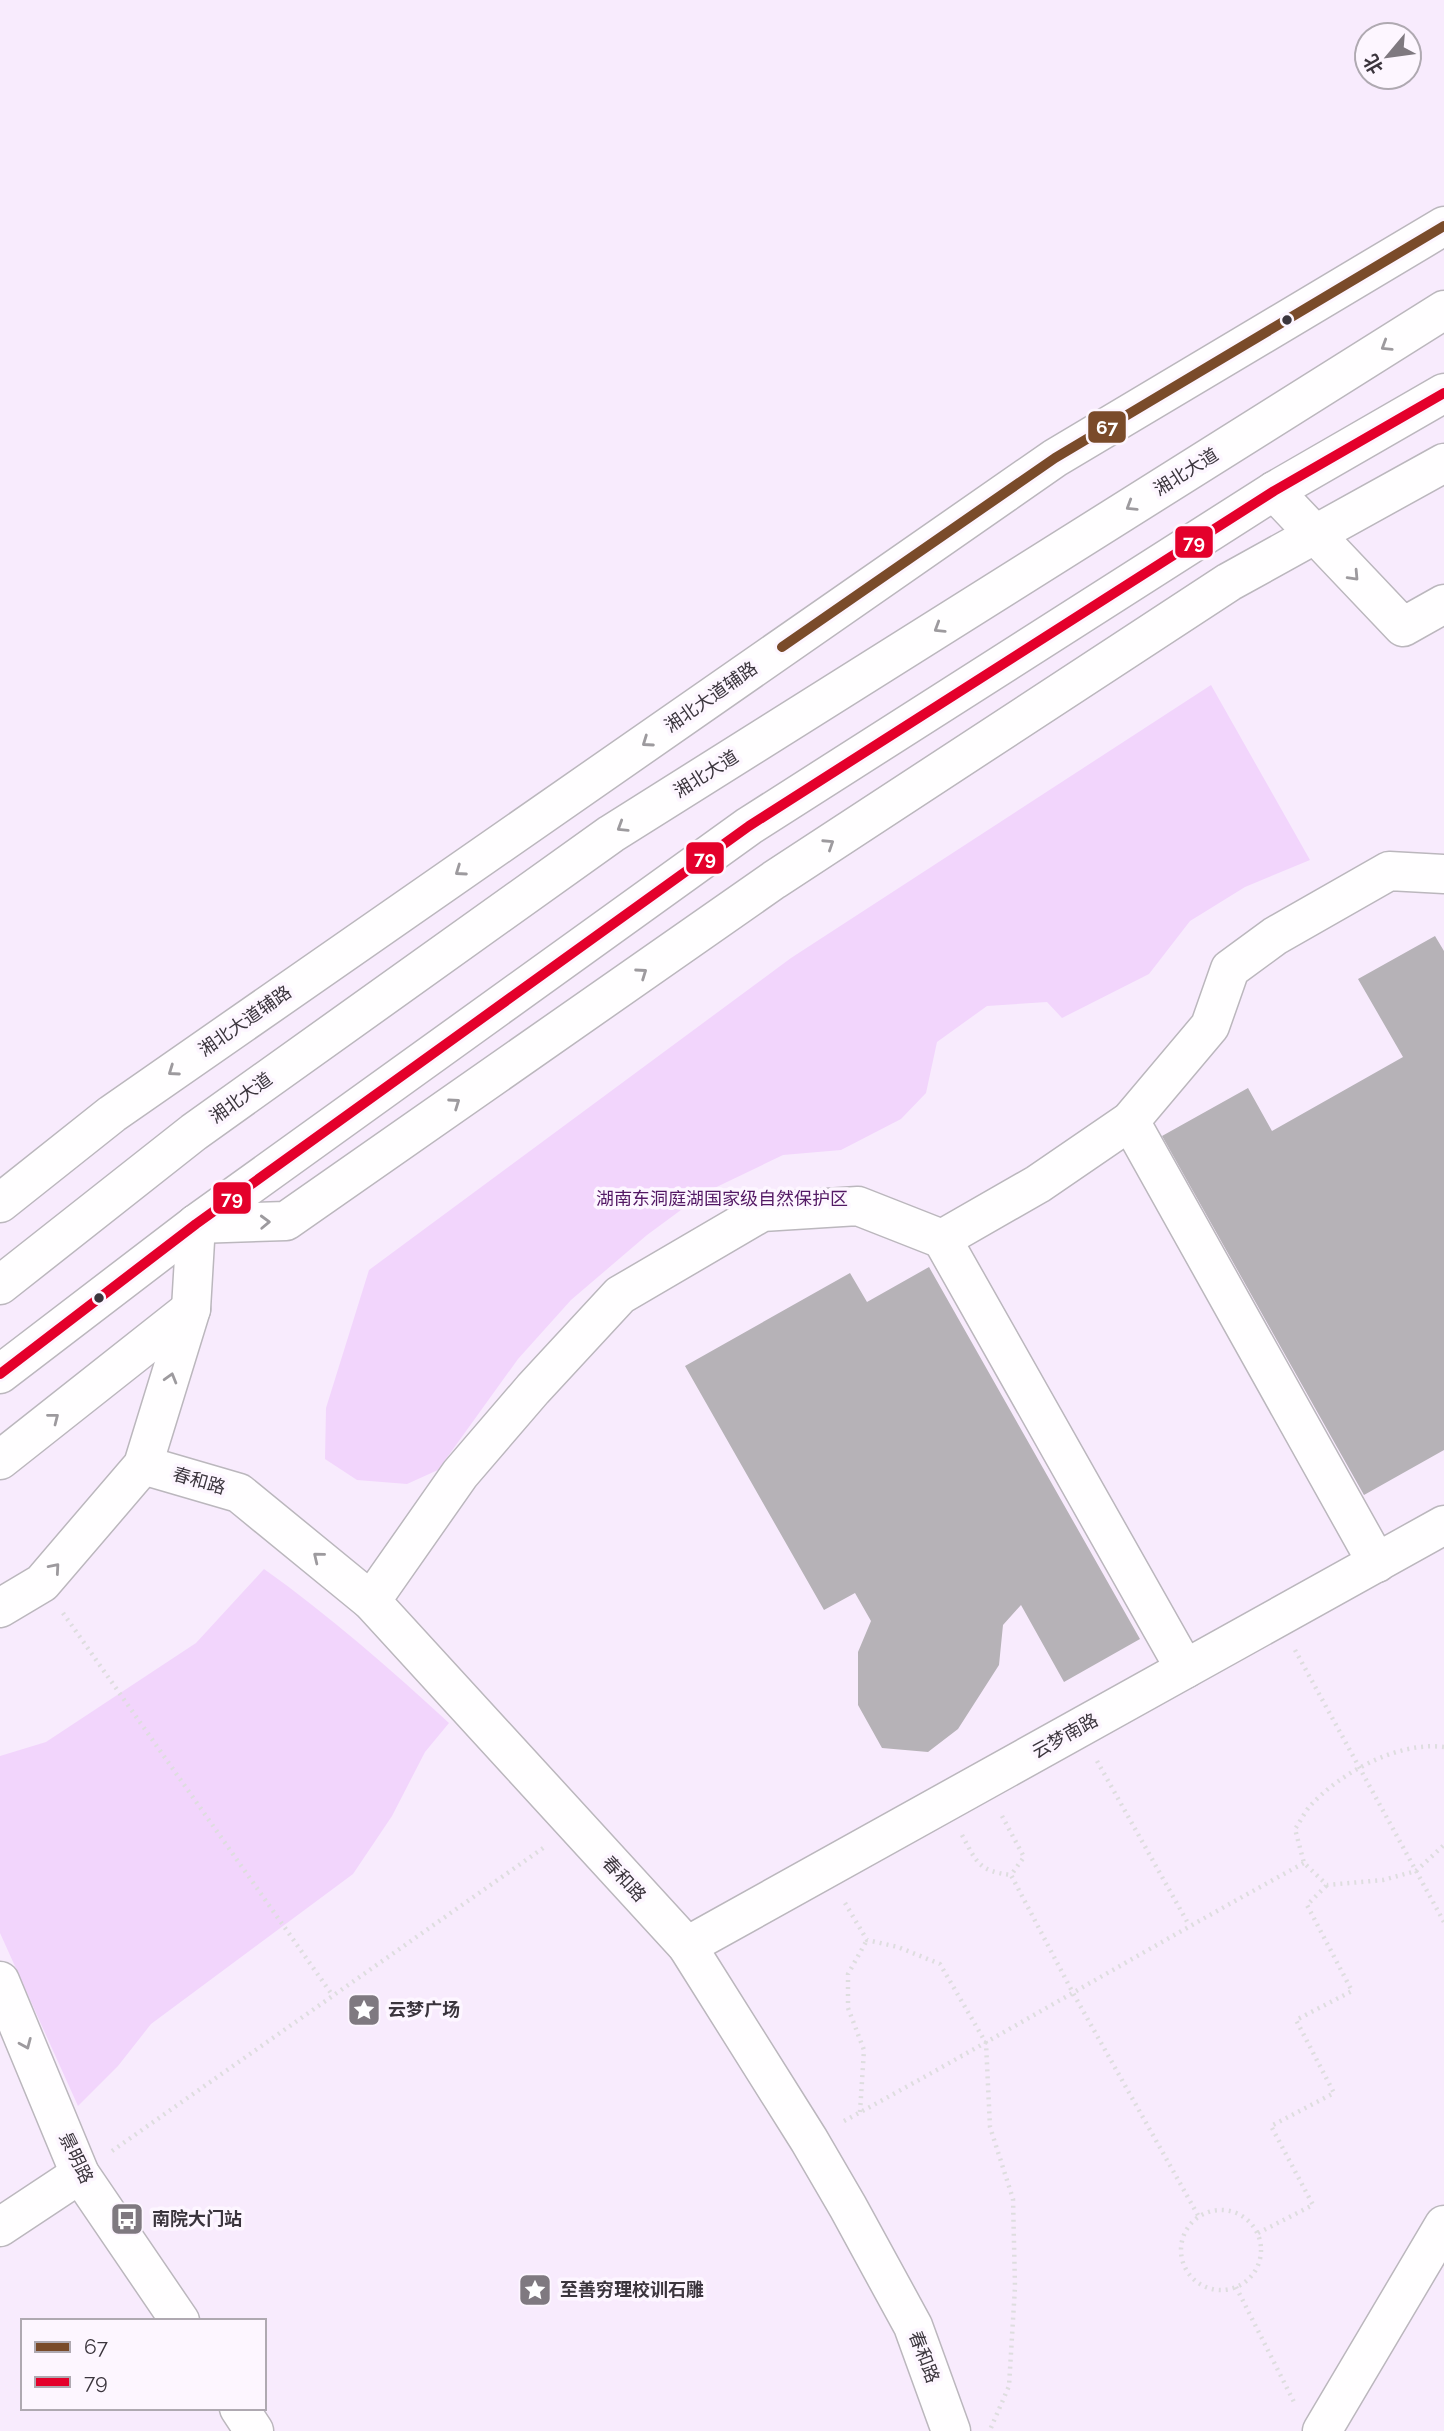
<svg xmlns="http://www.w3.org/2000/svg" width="1444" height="2431" font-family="Raleway,'Noto Sans SC',sans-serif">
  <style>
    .green { fill: #f8ebfd; fill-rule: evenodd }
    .water { fill: #f2d5fc }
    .building { fill: #b6b2b7 }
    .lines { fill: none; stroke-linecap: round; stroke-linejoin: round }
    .minor-casing { stroke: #bbb7bd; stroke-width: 41 }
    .major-casing { stroke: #bbb7bd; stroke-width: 41 }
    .highway-casing { stroke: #bbb7bd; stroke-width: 41 }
    .path { stroke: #dedddf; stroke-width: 4.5; stroke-dasharray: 2 5; stroke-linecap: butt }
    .minor { stroke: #fffeff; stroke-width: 38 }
    .major { stroke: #fffeff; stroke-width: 38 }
    .highway { stroke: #fffeff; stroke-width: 38 }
    .bus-1-casing { stroke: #fdf6ff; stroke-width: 16 }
    .bus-2-casing { stroke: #fdf6ff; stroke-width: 16 }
    .bus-1 { stroke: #7a4b2a; stroke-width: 10 }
    .bus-2 { stroke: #e4002b; stroke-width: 10 }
    .oneway { stroke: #9d9a9e }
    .bus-dot { fill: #3b353d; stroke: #fdf6ff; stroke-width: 2.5 }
    .labels { text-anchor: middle; stroke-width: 7; stroke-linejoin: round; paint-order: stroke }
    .street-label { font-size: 18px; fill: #3b353d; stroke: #fdf6ff }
    .park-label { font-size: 18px; fill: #531864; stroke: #fdf6ff }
    .poi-label { font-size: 18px; font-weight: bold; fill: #3b353d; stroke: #fdf6ff; text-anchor: start }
    .line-badge { stroke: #fdf6ff; stroke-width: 2.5 }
    .badge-label { font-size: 19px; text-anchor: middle; font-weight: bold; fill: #fff }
  </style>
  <rect width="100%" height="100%" fill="#fcf8fd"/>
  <path class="green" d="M0 0H1444V2431H0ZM1367 35H1409V77H1367ZM23 2321H264V2408H23Z"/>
  <g class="water">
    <polygon points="1211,685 1310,860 1245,887 1190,921 1149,974 1062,1018 1047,1002 987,1006 937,1042 926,1093 901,1119 841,1150 783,1155 704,1193 647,1235 571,1300 518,1359 438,1470 407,1484 357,1480 325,1459 326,1408 369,1270 791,958"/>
    <path d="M264 1569C330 1616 389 1668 449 1723L425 1752 392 1816 353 1874 151 2024 118 2066 78 2106 0 1933V1756L46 1742 196 1643Z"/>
  </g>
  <g class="building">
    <polygon points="1435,936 1444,951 1444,1450 1364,1495 1162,1136 1248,1088 1272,1131 1403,1057 1358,979"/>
    <polygon points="929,1267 1140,1639 1064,1682 1021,1605 1003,1625 999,1665 958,1729 928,1752 882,1748 858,1705 858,1652 871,1621 855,1593 824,1610 685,1366 850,1273 867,1302"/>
  </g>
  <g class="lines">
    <defs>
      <g id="minor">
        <polyline points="1274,491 1403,627 1444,604"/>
        <polyline points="1130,1121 1377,1563"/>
        <polyline points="942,1239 1185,1669"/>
        <polyline points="0,1460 191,1309"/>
        <polyline points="143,1465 239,1493 371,1601 687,1946 809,2140 848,2207 913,2326 951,2431"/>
        <polyline points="371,1601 460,1474 533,1389 620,1295 762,1212 858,1206 942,1239 1038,1184 1130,1121 1210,1026 1230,969 1275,936 1389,871 1444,874"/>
        <polyline points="0,1608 42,1583 143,1465 191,1309 196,1224"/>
        <polyline points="687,1946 1444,1525"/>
        <polyline points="0,1981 80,2174 180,2321"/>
        <polyline points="0,2227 80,2174"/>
        <polyline points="239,2408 254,2431"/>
        <polyline points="1322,2431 1444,2225"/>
      </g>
      <g id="major">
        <polyline points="0,1203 112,1114 1055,458 1444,226"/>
        <polyline points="196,1224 286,1221 774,880 1229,582 1444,463"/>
      </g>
      <g id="highway">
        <polyline points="0,1285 194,1132 611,834 1444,310"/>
        <polyline points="0,1374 196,1224 749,826 1274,491 1444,393"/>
      </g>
    </defs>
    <use href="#minor" class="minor-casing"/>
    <use href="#major" class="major-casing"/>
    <use href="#highway" class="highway-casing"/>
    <g class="path">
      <polyline points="63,1613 333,1996"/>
      <polyline points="1295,1650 1444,1922"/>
      <path d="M1444 1747C1398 1741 1340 1773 1310 1806 1304 1813 1300 1822 1295 1829L1304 1863 1327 1885 1383 1880 1416 1871 1444 1845"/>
      <polyline points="1097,1761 1189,1925"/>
      <polyline points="1002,1816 1024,1857 1011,1875 1073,1993 1199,2217"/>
      <path d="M962 1835C977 1863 979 1871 1011 1875"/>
      <polyline points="845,1903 867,1940 898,1947 940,1964 986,2043 990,2127 1013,2199 1015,2287 1009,2386 990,2430"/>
      <polyline points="860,2112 864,2050 848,2008 848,1974 867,1940"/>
      <path d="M844 2121C998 2038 1149 1947 1304 1863"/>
      <polyline points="112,2151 546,1846"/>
      <circle cx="1221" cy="2250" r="40"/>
      <polyline points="1258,2233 1313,2205 1271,2126 1334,2093 1296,2020 1352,1991 1307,1905 1327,1885"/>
      <polyline points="1236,2287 1294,2402"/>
    </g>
    <use href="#minor" class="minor"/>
    <use href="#major" class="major"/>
    <use href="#highway" class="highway"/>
    <defs>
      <polyline id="bus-1" points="782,647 1055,458 1444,226"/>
      <polyline id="bus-2" points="0,1374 196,1224 749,826 1274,491 1444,393"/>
    </defs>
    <use href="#bus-1" class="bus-1-casing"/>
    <use href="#bus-2" class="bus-2-casing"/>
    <use href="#bus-1" class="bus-1"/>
    <use href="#bus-2" class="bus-2"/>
  </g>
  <defs><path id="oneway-chevron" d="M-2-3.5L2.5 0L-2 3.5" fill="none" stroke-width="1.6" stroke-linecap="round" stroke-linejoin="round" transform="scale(1.75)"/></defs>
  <g class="oneway">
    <use href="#oneway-chevron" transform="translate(1386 346) rotate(148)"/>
    <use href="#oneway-chevron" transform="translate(1131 506) rotate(148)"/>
    <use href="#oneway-chevron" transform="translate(1354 576) rotate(47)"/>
    <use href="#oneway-chevron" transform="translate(939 628) rotate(148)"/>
    <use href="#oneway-chevron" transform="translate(647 742) rotate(145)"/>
    <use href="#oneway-chevron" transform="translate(622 827) rotate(148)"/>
    <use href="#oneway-chevron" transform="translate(829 844) rotate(-33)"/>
    <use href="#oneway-chevron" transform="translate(460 871) rotate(145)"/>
    <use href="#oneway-chevron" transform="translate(642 973) rotate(-35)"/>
    <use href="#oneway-chevron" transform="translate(173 1071) rotate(145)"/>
    <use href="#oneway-chevron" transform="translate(455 1103) rotate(-35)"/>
    <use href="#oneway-chevron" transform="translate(265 1222) rotate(-2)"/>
    <use href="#oneway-chevron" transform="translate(171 1378) rotate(-74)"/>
    <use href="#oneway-chevron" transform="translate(54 1418) rotate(-38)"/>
    <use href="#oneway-chevron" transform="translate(318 1557) rotate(-141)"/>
    <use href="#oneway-chevron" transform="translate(55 1568) rotate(-49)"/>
    <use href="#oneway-chevron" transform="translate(26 2044) rotate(67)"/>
  </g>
  <defs>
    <symbol id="sight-square" viewBox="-11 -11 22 22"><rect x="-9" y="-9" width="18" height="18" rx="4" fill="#7f7980" stroke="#fdf6ff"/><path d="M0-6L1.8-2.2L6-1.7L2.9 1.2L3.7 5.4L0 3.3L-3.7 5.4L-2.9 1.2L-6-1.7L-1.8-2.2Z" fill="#fff"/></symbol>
    <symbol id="bus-square" viewBox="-11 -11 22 22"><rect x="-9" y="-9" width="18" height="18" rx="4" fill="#7f7980" stroke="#fdf6ff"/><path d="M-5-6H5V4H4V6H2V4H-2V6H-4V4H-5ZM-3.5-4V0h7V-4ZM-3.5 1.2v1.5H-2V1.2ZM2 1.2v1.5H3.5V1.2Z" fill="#fff"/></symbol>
  </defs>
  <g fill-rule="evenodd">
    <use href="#sight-square" x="345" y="1991" width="38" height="38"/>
    <use href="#bus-square" x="108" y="2200" width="38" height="38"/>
    <use href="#sight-square" x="516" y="2271" width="38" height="38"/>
  </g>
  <g class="bus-dot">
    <circle cx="1287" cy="320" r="6"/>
    <circle cx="99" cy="1298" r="6"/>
  </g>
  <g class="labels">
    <g class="street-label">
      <text transform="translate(1186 472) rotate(-32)" y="6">湘北大道</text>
      <text transform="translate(711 697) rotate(-35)" y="6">湘北大道辅路</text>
      <text transform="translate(706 774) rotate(-32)" y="6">湘北大道</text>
      <text transform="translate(245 1021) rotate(-35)" y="6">湘北大道辅路</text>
      <text transform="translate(241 1098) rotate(-36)" y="6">湘北大道</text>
      <text transform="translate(199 1481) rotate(16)" y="6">春和路</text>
      <text transform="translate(1065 1736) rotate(-29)" y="6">云梦南路</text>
      <text transform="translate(624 1879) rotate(47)" y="6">春和路</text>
      <text transform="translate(76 2158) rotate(64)" y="6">景明路</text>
      <text transform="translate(924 2357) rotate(69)" y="6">春和路</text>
    </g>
    <g class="park-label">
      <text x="722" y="1205">湖南东洞庭湖国家级自然保护区</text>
    </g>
    <g class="poi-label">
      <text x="388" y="2016">云梦广场</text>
      <text x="152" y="2225">南院大门站</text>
      <text x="560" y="2296">至善穷理校训石雕</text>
    </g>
  </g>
  <g class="line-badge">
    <rect x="1087" y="410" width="40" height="34" rx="7" fill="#7a4b2a"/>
    <rect x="1174" y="525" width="40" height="34" rx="7" fill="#e4002b"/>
    <rect x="685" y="841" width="40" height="34" rx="7" fill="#e4002b"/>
    <rect x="212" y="1181" width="40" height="34" rx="7" fill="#e4002b"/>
  </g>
  <g class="badge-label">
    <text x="1107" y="434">67</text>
    <text x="1194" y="549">79</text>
    <text x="705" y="865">79</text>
    <text x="232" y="1205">79</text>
  </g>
  <rect x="21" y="2319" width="245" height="91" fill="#fdf6ff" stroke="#afa9b1" stroke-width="2"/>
  <rect x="35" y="2342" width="35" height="10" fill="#7a4b2a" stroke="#afa9b1" stroke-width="2"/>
  <text x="84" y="2354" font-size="21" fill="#3b353d">67</text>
  <rect x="35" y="2377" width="35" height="10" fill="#e4002b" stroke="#afa9b1" stroke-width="2"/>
  <text x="84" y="2389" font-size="21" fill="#3b353d">79</text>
  <g transform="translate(1388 56) rotate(241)"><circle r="33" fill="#fdf6ff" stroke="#afa9b1" stroke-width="2"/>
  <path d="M0-5L12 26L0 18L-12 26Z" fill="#7f7980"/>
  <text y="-10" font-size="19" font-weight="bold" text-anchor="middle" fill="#3b353d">北</text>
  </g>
</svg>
